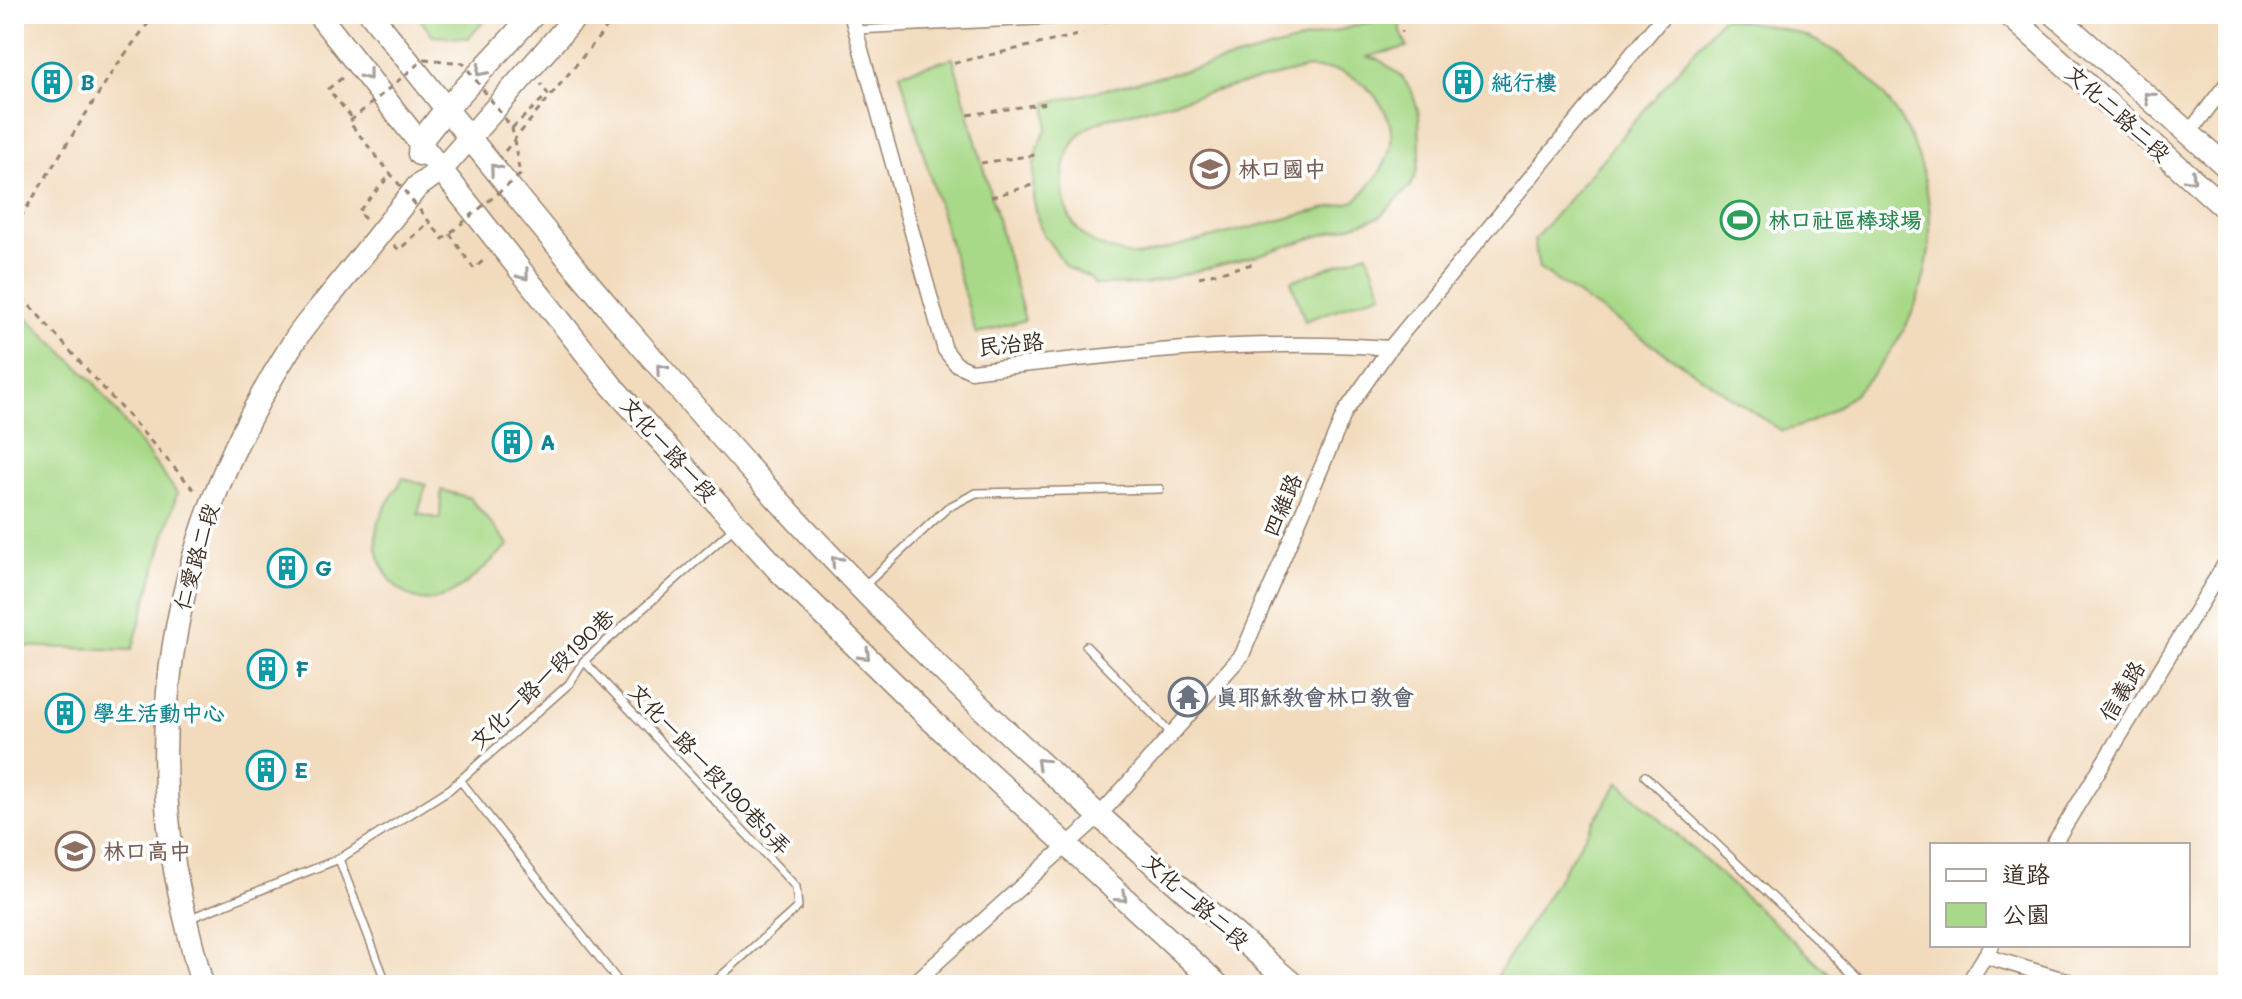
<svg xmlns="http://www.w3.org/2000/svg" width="2242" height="999" font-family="Mali,'LXGW WenKai TC',sans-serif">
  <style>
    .green { fill: #a8d988; stroke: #728253; stroke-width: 2; fill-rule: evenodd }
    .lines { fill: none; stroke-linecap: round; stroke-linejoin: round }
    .lane-casing { stroke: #96826e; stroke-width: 10 }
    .street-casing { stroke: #96826e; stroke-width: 17 }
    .secondary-casing { stroke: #96826e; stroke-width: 25 }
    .path { stroke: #96826e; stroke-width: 3; stroke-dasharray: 6 6; stroke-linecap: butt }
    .lane { stroke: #fff; stroke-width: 7 }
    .street { stroke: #fff; stroke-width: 14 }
    .secondary { stroke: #fff; stroke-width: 22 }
    .path-bridge { stroke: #96826e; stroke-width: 3; stroke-dasharray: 6 6; stroke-linecap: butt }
    .oneway { stroke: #a79f9a }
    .labels { text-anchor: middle; stroke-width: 7; stroke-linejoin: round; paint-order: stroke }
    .culture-label { font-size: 22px; font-weight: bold; fill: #0d838f; stroke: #fff; text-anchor: start }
    .street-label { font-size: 22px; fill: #3b2a1e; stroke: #fff }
    .education-label { font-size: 22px; font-weight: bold; fill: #785e54; stroke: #fff; text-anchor: start }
    .leisure-label { font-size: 22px; font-weight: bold; fill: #27864d; stroke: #fff; text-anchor: start }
    .worship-label { font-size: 22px; font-weight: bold; fill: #5b616d; stroke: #fff; text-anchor: start }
  </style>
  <rect width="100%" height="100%" fill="#fff"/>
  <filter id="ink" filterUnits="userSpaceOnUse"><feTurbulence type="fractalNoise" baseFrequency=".0125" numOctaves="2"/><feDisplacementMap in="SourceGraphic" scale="16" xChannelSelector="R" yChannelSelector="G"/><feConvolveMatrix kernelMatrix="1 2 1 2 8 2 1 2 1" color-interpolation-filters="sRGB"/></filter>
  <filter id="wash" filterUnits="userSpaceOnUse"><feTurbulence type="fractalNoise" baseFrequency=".006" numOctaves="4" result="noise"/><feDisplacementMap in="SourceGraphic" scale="32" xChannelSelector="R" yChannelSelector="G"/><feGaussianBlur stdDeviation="1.8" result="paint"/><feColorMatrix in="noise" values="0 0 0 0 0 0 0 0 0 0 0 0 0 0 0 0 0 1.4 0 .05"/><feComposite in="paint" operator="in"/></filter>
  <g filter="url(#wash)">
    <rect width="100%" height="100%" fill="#f2dbbd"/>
    <g class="green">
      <polygon points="416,14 490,14 469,38 433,36"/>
      <path d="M1399 14 1401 32 1407 47 1366 57 1380 60 1402 77 1412 92 1419 114 1420 154 1417 171 1411 186 1379 217 1255 256 1146 284 1095 285 1090 278 1067 267 1043 234 1038 220 1033 197 1034 166 1038 148 1047 128V103L1225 61ZM1308 68C1318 70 1330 68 1339 71 1369 81 1398 115 1390 149 1385 170 1370 186 1355 201L1138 256C1120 253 1100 249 1085 237 1056 211 1056 162 1081 133 1088 126 1099 122 1108 118Z"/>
      <path d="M1722 18C1760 23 1800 29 1833 50 1938 118 1960 255 1888 355 1862 392 1826 422 1782 431L1539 269 1534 240Z"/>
      <polygon points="953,58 1025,320 976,334 900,73"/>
      <polygon points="1367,253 1382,293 1305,321 1291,281"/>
      <polygon points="14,305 93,381 177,493 132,650 14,646"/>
      <path d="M403 478 426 485 418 514 440 519 441 490 470 498 509 545C488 563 466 589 440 598 401 612 370 561 377 527 380 511 395 493 403 478Z"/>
      <polygon points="1619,782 1842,985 1491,985"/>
    </g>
  </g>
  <g filter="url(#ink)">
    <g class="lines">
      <defs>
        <g id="lane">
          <polyline points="856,30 1174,14"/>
          <polyline points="864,586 947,508 976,493 1160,489"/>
          <polyline points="1086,646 1172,734"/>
          <polyline points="584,661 796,887 798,907 711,985"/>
          <polyline points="1645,776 1865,985"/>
          <polyline points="460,780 621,985"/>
          <polyline points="339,859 387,985"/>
          <polyline points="188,919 339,859 450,789 569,684 584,661 736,526"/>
        </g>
        <g id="street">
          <path d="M851 14 945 350 956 364 971 371C1109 355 1250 337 1390 348"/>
          <polyline points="2189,133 2228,82"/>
          <polyline points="2053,845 2228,559"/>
          <polyline points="1985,956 2081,985"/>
          <polyline points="912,985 1098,817 1242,655 1345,412 1390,348 1665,14"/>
          <polyline points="1967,985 1992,945"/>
        </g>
        <g id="secondary">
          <polyline points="318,14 611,385 737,525 780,572 929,718 1218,985"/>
          <path d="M371 14C538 226 709 435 899 627 1024 754 1159 869 1294 985"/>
          <polyline points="2008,14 2228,211"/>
          <polyline points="2054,14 2228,168"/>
          <polyline points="419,154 420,142 446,109 534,14"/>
          <path d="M202 985C190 937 176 887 170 837 149 659 197 493 293 343 304 325 320 308 334 291 362 256 389 222 417 187L442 169 578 14"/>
        </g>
      </defs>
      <use href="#lane" class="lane-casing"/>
      <use href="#street" class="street-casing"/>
      <use href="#secondary" class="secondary-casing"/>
      <g class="path">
        <polyline points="1401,32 1403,31"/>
        <polyline points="954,63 1083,34"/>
        <polyline points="342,78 328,89 353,119"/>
        <polyline points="968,115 1047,103"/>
        <polyline points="512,128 548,94 541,84"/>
        <polyline points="505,151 618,14"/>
        <polyline points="981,163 1035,155"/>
        <polyline points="991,197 1032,185"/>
        <polyline points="365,219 358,212 391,174"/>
        <polyline points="14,228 114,69 155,14"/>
        <polyline points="450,234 474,269 485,259"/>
        <polyline points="394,245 399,250 429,222"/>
        <polyline points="1199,277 1257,263"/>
        <polyline points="14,288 196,492"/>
      </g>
      <use href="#lane" class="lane"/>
      <use href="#street" class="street"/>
      <use href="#secondary" class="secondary"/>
      <polygon class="path-bridge" points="424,59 463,63 512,128 520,175 443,239 349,122"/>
    </g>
    <defs><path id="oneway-chevron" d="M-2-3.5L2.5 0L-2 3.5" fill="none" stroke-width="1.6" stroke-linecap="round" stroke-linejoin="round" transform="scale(2)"/></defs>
    <g class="oneway">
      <use href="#oneway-chevron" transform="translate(481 71) rotate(132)"/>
      <use href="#oneway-chevron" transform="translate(367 75) rotate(52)"/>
      <use href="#oneway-chevron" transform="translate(2149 97) rotate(-138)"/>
      <use href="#oneway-chevron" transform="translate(495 169) rotate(-129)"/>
      <use href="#oneway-chevron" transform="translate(2191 178) rotate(42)"/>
      <use href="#oneway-chevron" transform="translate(524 275) rotate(51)"/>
      <use href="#oneway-chevron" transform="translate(661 369) rotate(-130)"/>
      <use href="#oneway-chevron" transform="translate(836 561) rotate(-133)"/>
      <use href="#oneway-chevron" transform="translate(865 655) rotate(45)"/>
      <use href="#oneway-chevron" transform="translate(1041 763) rotate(-136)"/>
      <use href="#oneway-chevron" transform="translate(1122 897) rotate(42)"/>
    </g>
  </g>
  <defs>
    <symbol id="building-ring" viewBox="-11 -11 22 22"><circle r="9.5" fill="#fff" stroke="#0f9aa8" stroke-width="1.5"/><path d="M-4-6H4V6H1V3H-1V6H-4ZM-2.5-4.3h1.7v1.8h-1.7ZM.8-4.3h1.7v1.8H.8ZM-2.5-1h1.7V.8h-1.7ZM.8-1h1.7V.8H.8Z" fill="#0f9aa8"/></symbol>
    <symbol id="school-ring" viewBox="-11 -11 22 22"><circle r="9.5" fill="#fff" stroke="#8d6e63" stroke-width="1.5"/><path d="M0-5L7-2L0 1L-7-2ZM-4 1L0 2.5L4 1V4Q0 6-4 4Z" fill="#8d6e63"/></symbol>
    <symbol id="stadium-ring" viewBox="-11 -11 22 22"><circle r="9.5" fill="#fff" stroke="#2e9e5b" stroke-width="1.5"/><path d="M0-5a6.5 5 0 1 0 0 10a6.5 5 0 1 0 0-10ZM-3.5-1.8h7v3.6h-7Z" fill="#2e9e5b"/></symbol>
    <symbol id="temple-ring" viewBox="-11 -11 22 22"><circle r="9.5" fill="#fff" stroke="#6b7280" stroke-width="1.5"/><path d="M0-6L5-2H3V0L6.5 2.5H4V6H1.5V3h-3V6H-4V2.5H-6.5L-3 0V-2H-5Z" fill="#6b7280"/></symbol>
  </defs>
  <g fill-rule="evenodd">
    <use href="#building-ring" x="30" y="60" width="44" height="44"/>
    <use href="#building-ring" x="1441" y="60" width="44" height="44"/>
    <use href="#school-ring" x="1188" y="147" width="44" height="44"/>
    <use href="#stadium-ring" x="1718" y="198" width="44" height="44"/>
    <use href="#building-ring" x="490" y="420" width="44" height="44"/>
    <use href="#building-ring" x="265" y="546" width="44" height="44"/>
    <use href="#building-ring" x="245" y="647" width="44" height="44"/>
    <use href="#temple-ring" x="1166" y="675" width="44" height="44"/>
    <use href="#building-ring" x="43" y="691" width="44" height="44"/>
    <use href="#building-ring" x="244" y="748" width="44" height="44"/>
    <use href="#school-ring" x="53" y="829" width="44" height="44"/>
  </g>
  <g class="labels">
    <g class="culture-label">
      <text x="80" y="90">B</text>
      <text x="1491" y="90">純行樓</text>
      <text x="540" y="450">A</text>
      <text x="315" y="576">G</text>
      <text x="295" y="677">F</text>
      <text x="93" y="721">學生活動中心</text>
      <text x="294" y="778">E</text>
    </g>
    <g class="street-label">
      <text transform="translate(2118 113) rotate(42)" y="8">文化二路二段</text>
      <text transform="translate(1011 344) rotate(-6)" y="8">民治路</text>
      <text transform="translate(669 449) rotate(48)" y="8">文化一路一段</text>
      <text transform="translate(1282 505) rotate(-67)" y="8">四維路</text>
      <text transform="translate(196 557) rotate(-74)" y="8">仁愛路二段</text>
      <text transform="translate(542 679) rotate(-44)" y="8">文化一路一段190巷</text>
      <text transform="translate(2122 691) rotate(-59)" y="8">信義路</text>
      <text transform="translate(710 769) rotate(47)" y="8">文化一路一段190巷5弄</text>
      <text transform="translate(1196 901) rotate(41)" y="8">文化一路二段</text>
    </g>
    <g class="education-label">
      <text x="1238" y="177">林口國中</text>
      <text x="103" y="859">林口高中</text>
    </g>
    <g class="leisure-label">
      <text x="1768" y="228">林口社區棒球場</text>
    </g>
    <g class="worship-label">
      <text x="1216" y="705">真耶穌教會林口教會</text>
    </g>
  </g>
  <rect width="2242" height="999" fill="none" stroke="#fff" stroke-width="48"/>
  <rect x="1930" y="843" width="260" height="104" fill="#ffffff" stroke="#b1aaa5" stroke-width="2"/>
  <rect x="1946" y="869" width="40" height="12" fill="#ffffff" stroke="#b1aaa5" stroke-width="2"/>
  <text x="2002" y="883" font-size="24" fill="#3b2a1e">道路</text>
  <rect x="1946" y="903" width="40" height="24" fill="#a8d988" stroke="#b1aaa5" stroke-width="2"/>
  <text x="2002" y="923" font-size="24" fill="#3b2a1e">公園</text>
</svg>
